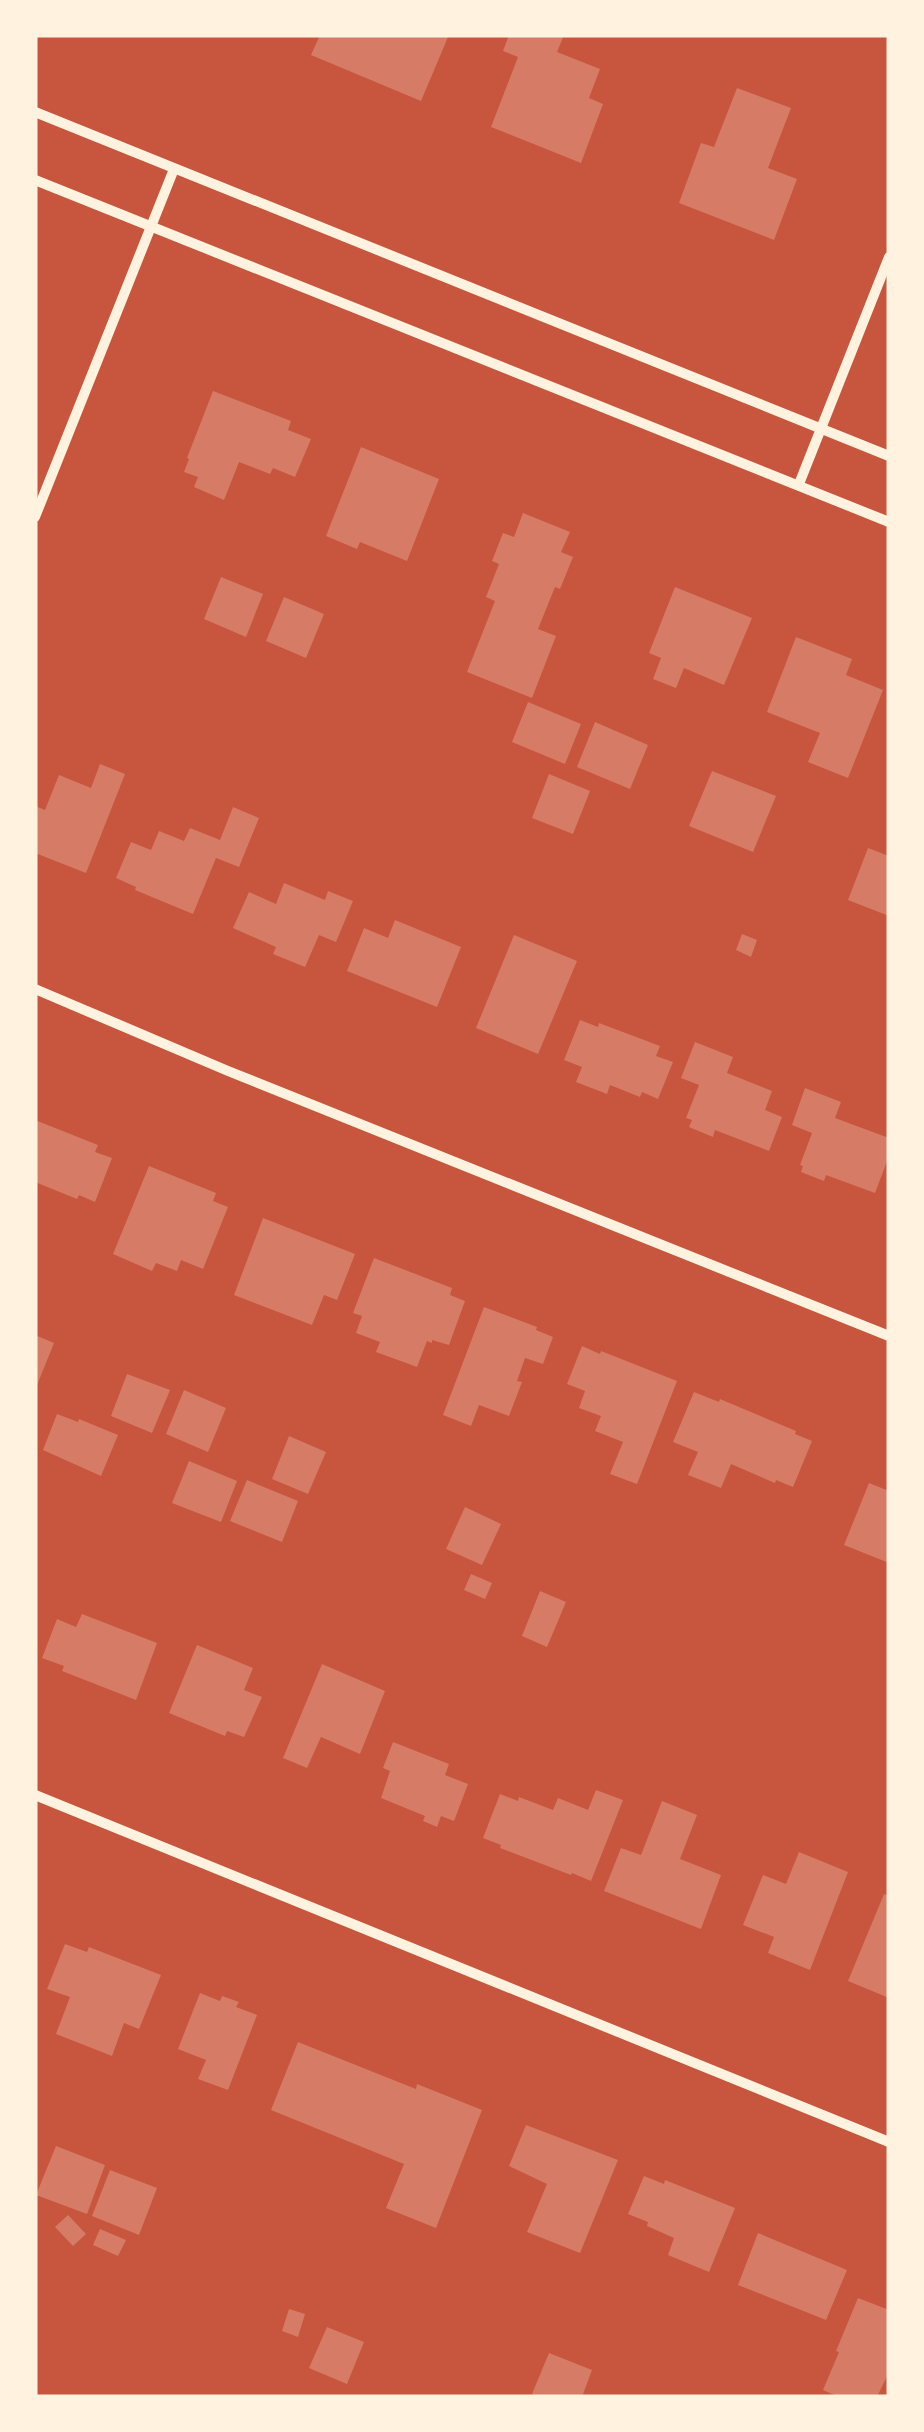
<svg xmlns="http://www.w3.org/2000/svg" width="924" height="2432" font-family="Ubuntu,sans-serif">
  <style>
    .building { fill: #d67c66 }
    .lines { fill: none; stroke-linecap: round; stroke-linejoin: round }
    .minor { stroke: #fff3e0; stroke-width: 10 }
  </style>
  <rect width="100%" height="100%" fill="#c8553d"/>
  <g class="building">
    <polygon points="320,35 442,35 448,37 421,101 311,55"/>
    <polygon points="509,35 564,35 557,52 600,69 589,98 603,104 581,163 491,127 518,57 503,51"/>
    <polygon points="737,88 791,108 768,168 797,179 774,240 679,203 701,143 714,147"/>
    <polygon points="213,391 291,421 288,430 311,439 295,477 273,468 270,474 239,462 224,500 194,487 198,477 184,472 189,459 187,458"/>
    <polygon points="361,447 439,479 407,561 360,542 357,549 326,536"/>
    <polygon points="523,513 570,532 561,552 573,557 560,589 555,587 538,629 556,636 532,698 467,672 495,601 486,597 499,564 492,561 503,533 514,537"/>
    <polygon points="221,577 263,594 246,637 204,619"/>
    <polygon points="675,587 752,618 724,685 684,668 676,688 653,679 661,658 649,653"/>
    <polygon points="284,597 324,614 306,658 266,641"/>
    <polygon points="796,637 852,659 846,675 883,690 848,778 808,762 820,733 767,712"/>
    <polygon points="528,702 581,724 565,764 512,742"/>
    <polygon points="595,722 648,745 630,789 577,767"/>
    <polygon points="100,764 125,774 86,873 35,853 35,806 45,810 59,775 91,788"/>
    <polygon points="712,771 776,796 753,852 689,826"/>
    <polygon points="549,774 590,791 573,834 532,818"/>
    <polygon points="233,807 259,818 239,867 216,858 193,914 135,890 136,887 116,878 131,842 151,850 159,831 184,841 190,828 220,840"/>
    <polygon points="868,848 889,856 889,916 848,900"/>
    <polygon points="284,883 325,900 328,891 353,901 336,942 319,935 305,967 273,954 276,947 233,928 249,892 276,904"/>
    <polygon points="395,920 461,947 437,1007 347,971 364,928 388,938"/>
    <polygon points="742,934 757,940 751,957 736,950"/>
    <polygon points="514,935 577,961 538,1054 476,1028"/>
    <polygon points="580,1020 598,1027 599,1023 660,1046 656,1056 673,1062 658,1099 642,1092 640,1097 610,1085 607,1094 576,1082 582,1067 564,1060"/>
    <polygon points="695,1042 733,1057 727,1073 772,1091 765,1110 782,1117 769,1151 715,1130 713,1137 689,1127 692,1120 686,1118 699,1085 681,1078"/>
    <polygon points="805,1088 841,1102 835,1118 889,1138 889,1156 875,1193 826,1175 824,1181 801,1172 803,1166 800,1165 812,1133 792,1125"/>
    <polygon points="35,1120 98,1145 95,1152 112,1158 95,1202 79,1195 77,1199 35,1182"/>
    <polygon points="149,1166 216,1193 213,1201 228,1207 203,1269 181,1260 177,1271 156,1263 152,1271 113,1254"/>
    <polygon points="263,1218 355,1254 337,1300 324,1295 312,1325 234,1295"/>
    <polygon points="374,1258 452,1288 450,1295 465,1301 449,1345 432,1340 432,1343 427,1341 417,1367 376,1352 380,1342 356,1333 362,1316 353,1313"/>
    <polygon points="484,1307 537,1327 536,1330 553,1337 543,1364 525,1358 517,1381 522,1382 509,1416 479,1405 471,1426 443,1415"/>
    <polygon points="35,1335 54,1343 35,1390"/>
    <polygon points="582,1346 600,1354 601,1351 677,1381 637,1484 610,1474 623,1442 595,1431 601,1416 579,1408 585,1391 567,1384"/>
    <polygon points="127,1374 170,1390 152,1433 111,1416"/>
    <polygon points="184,1390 226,1408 208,1452 166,1434"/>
    <polygon points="694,1392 719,1402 720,1399 796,1431 795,1434 812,1441 793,1487 776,1480 775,1483 731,1464 721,1488 688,1475 698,1452 673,1442"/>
    <polygon points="57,1414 78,1422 79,1419 118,1435 101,1476 43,1450"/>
    <polygon points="289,1436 326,1452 308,1494 272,1479"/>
    <polygon points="189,1461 237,1481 221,1522 172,1503"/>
    <polygon points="247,1480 298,1501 282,1542 230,1521"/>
    <polygon points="869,1483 889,1491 889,1563 844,1545"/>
    <polygon points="465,1507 501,1524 482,1565 446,1549"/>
    <polygon points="471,1574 492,1583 485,1599 464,1590"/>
    <polygon points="540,1591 566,1602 547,1647 522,1636"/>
    <polygon points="82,1614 157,1643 136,1700 62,1671 64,1666 42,1658 57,1619 76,1627"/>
    <polygon points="197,1645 253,1668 244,1690 262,1697 244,1737 227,1731 225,1736 169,1713"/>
    <polygon points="322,1664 385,1691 360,1754 321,1737 307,1768 283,1758"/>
    <polygon points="393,1742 449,1764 445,1775 468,1784 454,1821 441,1816 437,1827 423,1821 425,1816 381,1798 390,1771 383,1768"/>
    <polygon points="596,1790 623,1800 591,1881 572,1873 571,1875 500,1848 501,1845 483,1838 500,1794 518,1801 519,1797 553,1810 558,1798 588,1810"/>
    <polygon points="662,1801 697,1815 680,1859 721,1875 701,1929 604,1891 621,1848 641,1855"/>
    <polygon points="799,1852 848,1872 810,1970 768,1953 774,1937 743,1925 763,1875 786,1884"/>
    <polygon points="884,1894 889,1896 889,1998 848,1981"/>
    <polygon points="65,1944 87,1952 89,1947 161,1975 139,2029 124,2023 112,2056 56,2034 70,1997 47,1989"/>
    <polygon points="200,1993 220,2001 222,1996 239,2002 236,2007 257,2015 228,2090 198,2079 206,2060 178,2049"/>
    <polygon points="298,2042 416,2089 417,2084 482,2110 436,2228 386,2208 404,2164 271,2110"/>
    <polygon points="526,2125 618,2160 580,2253 527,2232 547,2184 509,2166"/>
    <polygon points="56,2146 105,2165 87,2214 36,2195"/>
    <polygon points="110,2170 157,2188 139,2235 92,2216"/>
    <polygon points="644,2176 664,2184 665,2180 735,2208 709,2272 668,2255 674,2238 647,2226 648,2222 628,2214"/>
    <polygon points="68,2215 86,2234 73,2246 55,2227"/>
    <polygon points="100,2229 126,2240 118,2256 93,2245"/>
    <polygon points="758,2233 847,2270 826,2320 738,2285"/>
    <polygon points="858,2298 889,2310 889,2372 877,2397 839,2397 823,2390 839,2352 836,2351"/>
    <polygon points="289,2309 305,2314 298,2337 282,2331"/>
    <polygon points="327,2327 364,2342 347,2384 309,2368"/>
    <polygon points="549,2353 592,2370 582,2397 539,2397 532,2394"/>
  </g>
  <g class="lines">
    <g class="minor">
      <polyline points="35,112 889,456"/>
      <polyline points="35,180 889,522"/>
      <polyline points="799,484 889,257"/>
      <polyline points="35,517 174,169"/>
      <polyline points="35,989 228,1071 889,1336"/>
      <polyline points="35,1795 889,2142"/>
    </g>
  </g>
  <rect width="924" height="2432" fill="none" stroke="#fff3e0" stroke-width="75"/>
</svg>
